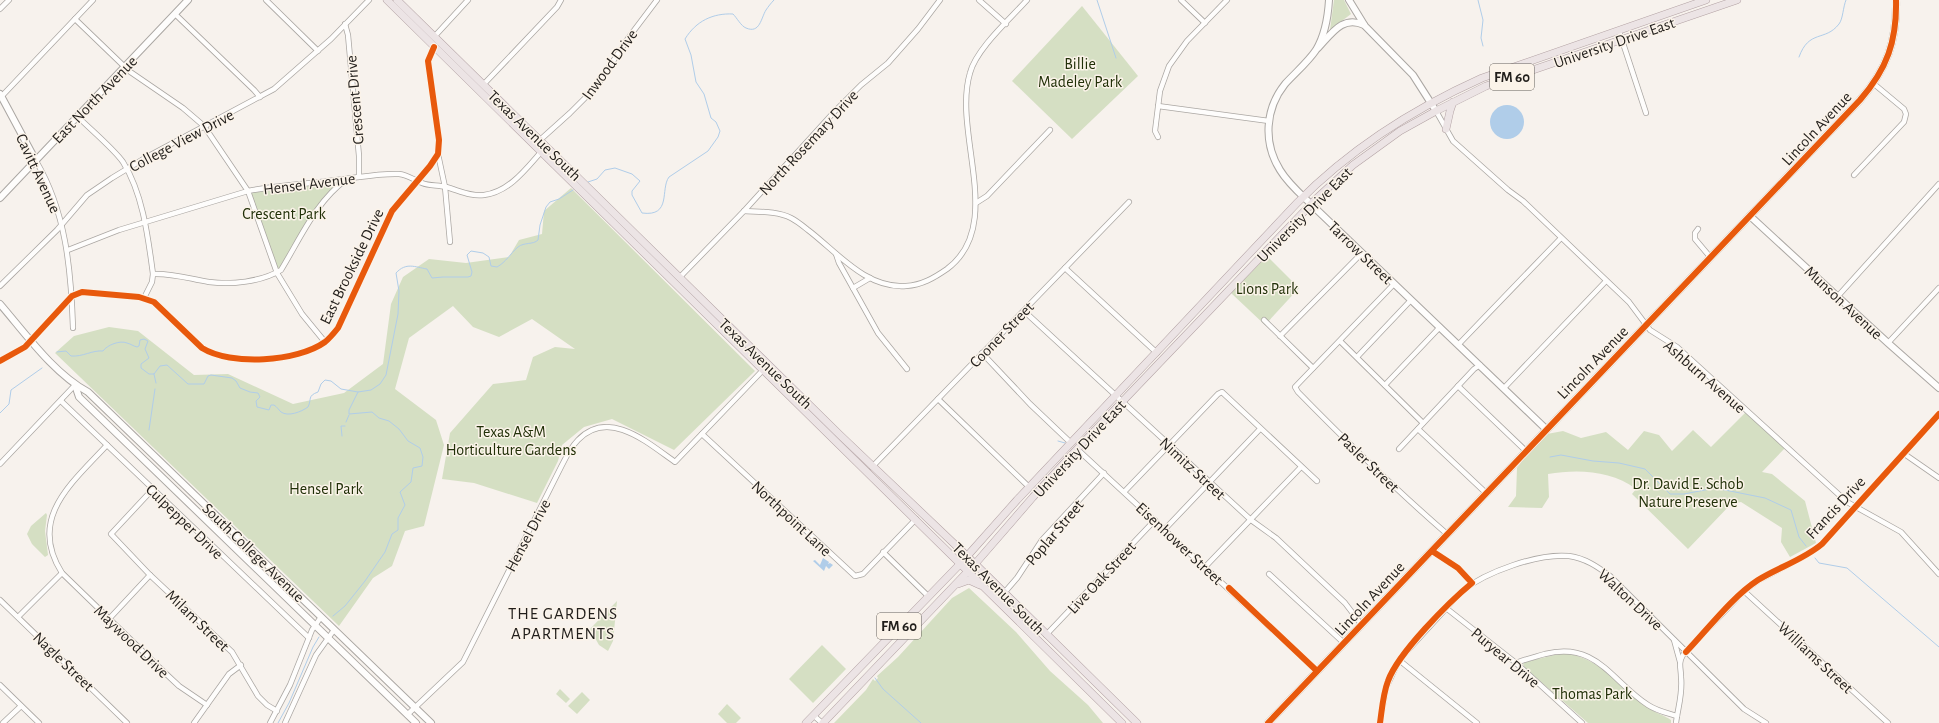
<svg xmlns="http://www.w3.org/2000/svg" width="1939" height="723" font-family="'Alegreya Sans',sans-serif">
  <style>
    .green { fill: #d5dfc3 }
    .water { fill: #b0cde9 }
    .lines { fill: none; stroke-linecap: round; stroke-linejoin: round }
    .stream { stroke: #b0cde9; stroke-width: 1 }
    .street-casing { stroke: #aba7a3; stroke-width: 6 }
    .secondary-casing { stroke: #aba7a3; stroke-width: 8 }
    .primary-casing { stroke: #b2a1a3; stroke-width: 8 }
    .street { stroke: #fefdfc; stroke-width: 4.5 }
    .secondary { stroke: #fefdfc; stroke-width: 6 }
    .primary { stroke: #ece4e5; stroke-width: 7 }
    .cycleway-casing { stroke: #fbf3e9; stroke-width: 8 }
    .cycleway { stroke: #e8590c; stroke-width: 6 }
    .labels { text-anchor: middle; stroke-width: 3; stroke-linejoin: round; paint-order: stroke }
    .shield { fill: #fbf3e9; stroke: #625e59; stroke-width: 1 }
    .shield-label { font-size: 15px; font-weight: bold; fill: #211e1b }
    .street-label { font-size: 16px; fill: #211e1b; stroke: #fbf3e9 }
    .park-label { font-size: 16px; fill: #213008; stroke: #fbf3e9 }
    .neighbourhood-label { font-size: 17px; letter-spacing: 1px; fill: #211e1b; stroke: #fbf3e9 }
  </style>
  <rect width="100%" height="100%" fill="#f7f2ed"/>
  <g class="green">
    <polygon points="1334,0 1344,0 1351,14 1330,30"/>
    <polygon points="1082,6 1138,76 1072,139 1012,81"/>
    <polygon points="349,178 328,196 277,273 248,191"/>
    <polygon points="571,188 755,371 674,450 612,419 584,427 562,445 558,461 537,503 474,483 442,479 450,433 493,384 526,380 533,357 555,347 575,349 532,319 499,337 473,327 453,306 409,338 395,389 436,420 444,445 424,526 405,531 392,566 373,578 339,626 55,353 74,336 109,327 138,331 194,375 228,374 293,404 344,393 383,364 391,304 403,277 429,259 466,263 509,257 519,240 542,234 544,211"/>
    <polygon points="1267,256 1299,288 1265,325 1231,293"/>
    <path d="M1747 411 1786 447 1762 472 1772 474 1805 501 1816 543 1790 557 1781 542 1782 528 1741 502 1731 504 1688 549 1632 494 1636 489C1611 470 1577 469 1548 474L1549 497 1542 508 1508 507 1516 496 1517 468 1530 450 1547 434 1563 431 1581 438 1606 432 1628 450 1644 431 1659 435 1672 451 1693 430 1711 447Z"/>
    <polygon points="46,513 47,515 45,531 48,555 45,557 32,544 27,534 31,526"/>
    <polygon points="969,588 1016,632 1050,671 1088,705 1103,723 834,723 866,690 873,679 875,681 878,678 877,676 898,657 952,598"/>
    <polygon points="617,601 613,641 608,651 599,645 590,629"/>
    <polygon points="822,645 846,669 813,703 789,679"/>
    <path d="M1563 653C1598 656 1623 688 1649 708 1655 713 1664 715 1671 720V723H1588L1525 668 1523 664 1525 662Z"/>
    <polygon points="560,689 570,699 566,703 556,694"/>
    <polygon points="582,692 590,700 577,714 568,706"/>
    <polygon points="727,704 741,718 736,723 727,723 718,714"/>
  </g>
  <g class="water">
    <circle cx="1507" cy="122" r="17"/>
    <polygon points="823,558 829,562 828,564 830,563 833,565 829,569 826,566 824,571 813,561 815,560 820,565"/>
  </g>
  <g class="lines">
    <g class="stream">
      <polyline points="1097,0 1116,58"/>
      <polyline points="1478,0 1483,20 1481,38 1483,46"/>
      <path d="M1799 57C1809 29 1825 42 1839 24 1843 19 1843 7 1846 0"/>
      <path d="M588 182 597 179 605 170 615 168 632 174 640 181 632 191V195L642 213C672 217 660 189 669 177L708 151 718 137 720 131 716 122 711 118 704 94 696 82 691 55 685 39C696 21 713 13 733 14 737 18 741 26 746 28 760 34 761 18 766 10 768 7 771 3 774 0"/>
      <path d="M57 352 66 351 71 356C83 357 92 350 103 351 107 345 120 340 127 343 131 344 133 346 137 347L139 346 140 340 144 339 148 341 145 349 149 358 141 364V368L149 374H154L160 366 167 365 188 384H204L208 376 211 375 232 378 236 381 240 388 250 392 258 393 260 397 256 401 257 407 269 410 271 405H274C277 407 278 409 281 412 288 417 301 412 308 407 312 399 307 396 318 392L321 384 325 380 331 381 341 389 358 392 371 390 380 384 386 375 398 314 399 291 396 273C406 262 415 267 427 269L432 278 443 277H468L471 276 472 272 467 255 471 251 483 253 489 257 491 266 497 267C506 262 510 254 518 247 524 242 533 245 538 240L540 225 546 207 550 202 559 199 573 190"/>
      <polyline points="154,374 156,383"/>
      <polyline points="0,413 9,404 11,390 42,368"/>
      <polyline points="346,422 349,415"/>
      <polyline points="149,430 155,389"/>
      <polyline points="342,436 341,426 345,426"/>
      <polyline points="1058,441 1065,443"/>
      <polyline points="1550,457 1561,455 1593,461 1619,463 1645,469 1670,494 1684,494 1715,488 1765,498 1791,510 1799,537 1806,546"/>
      <polyline points="1815,558 1819,563 1847,568 1939,647"/>
      <polyline points="333,616 345,606 365,581 385,552 392,534 398,530 398,518 405,505 400,492 411,482 413,468 422,466 423,457 420,448 408,441 399,429 389,421 379,418 372,412 349,414 349,410 358,392"/>
      <polyline points="875,678 883,689 921,723"/>
      <polyline points="278,723 289,703 313,647 319,637"/>
    </g>
    <defs>
      <g id="street">
        <polyline points="266,0 318,51"/>
        <polyline points="979,0 1006,24"/>
        <polyline points="1181,0 1205,23"/>
        <polyline points="0,9 9,0"/>
        <polyline points="175,14 254,90 260,97"/>
        <polyline points="75,19 129,71 183,108 204,126 248,191 277,273 302,314 325,342"/>
        <polyline points="345,24 348,35 359,156 359,176"/>
        <polyline points="1619,31 1646,113"/>
        <polyline points="434,37 468,0"/>
        <polyline points="483,85 557,7 561,0"/>
        <polyline points="1,97 93,0"/>
        <polyline points="1158,106 1269,121"/>
        <polyline points="1436,111 1453,141 1508,190 1523,201 1629,302 1650,330 1677,347 1847,502 1901,532 1939,574"/>
        <path d="M77 116C89 128 114 149 123 162 143 194 148 237 153 274L152 282 144 298"/>
        <polyline points="1158,137 1155,131 1160,91 1169,66 1187,41 1227,0"/>
        <polyline points="540,140 570,113 596,87 629,37 657,0"/>
        <polyline points="438,154 445,187 450,242"/>
        <path d="M36 161C66 212 71 269 73 328"/>
        <polyline points="1854,175 1904,122 1906,114 1904,109 1874,84"/>
        <polyline points="976,203 987,196 1050,130"/>
        <path d="M744 211C759 212 777 211 791 218 797 221 803 226 808 230 837 252 866 289 906 286 922 285 934 278 947 269 1006 225 952 133 970 73 976 49 1010 19 1027 0"/>
        <polyline points="1698,229 1695,233 1695,239 1711,258"/>
        <path d="M68 250 119 230 248 191C277 185 307 184 336 180 357 178 378 173 399 174 408 175 414 180 422 183 429 186 438 185 446 187 458 190 471 197 484 195 509 192 526 169 541 152"/>
        <polyline points="836,254 839,263 878,333 907,369"/>
        <polyline points="1065,268 1157,353"/>
        <path d="M153 274C173 273 190 279 209 282 231 285 261 282 281 270 300 239 316 201 347 179"/>
        <polyline points="679,278 744,211 835,111 861,85 888,63 918,29 940,0"/>
        <path d="M1394 284 1295 387 1298 392C1346 441 1395 489 1447 534"/>
        <polyline points="0,286 57,230 87,195 112,178 145,158 274,89 331,39 369,0"/>
        <polyline points="853,288 870,278"/>
        <polyline points="1838,296 1939,184"/>
        <polyline points="1024,311 1251,520 1276,538 1311,571 1345,603 1361,624"/>
        <polyline points="1264,320 1313,368"/>
        <polyline points="1280,336 1362,253"/>
        <polyline points="1340,341 1423,423"/>
        <polyline points="1888,343 1939,288"/>
        <polyline points="1458,345 1561,238"/>
        <polyline points="982,353 1030,404 1071,443"/>
        <polyline points="1357,357 1411,300"/>
        <path d="M0 361 25 347 72 296 82 292 139 297 154 302 202 348C231 366 297 362 325 342 330 338 334 333 338 328L392 211 430 166 438 154 439 140 428 61 434 47"/>
        <polyline points="1385,385 1440,327"/>
        <polyline points="1458,386 1526,451"/>
        <polyline points="1504,388 1606,281"/>
        <polyline points="938,399 1029,487"/>
        <polyline points="61,401 309,638"/>
        <polyline points="1418,429 1486,493"/>
        <polyline points="702,434 855,576 863,574 916,519"/>
        <path d="M107 445C72 483 27 518 62 573L163 671 179 686 207 705"/>
        <polyline points="1077,449 1317,671"/>
        <polyline points="1399,449 1474,369 1480,365"/>
        <polyline points="1903,453 1939,478"/>
        <polyline points="0,464 75,385"/>
        <polyline points="872,467 1129,202"/>
        <polyline points="152,490 111,534 150,575 232,652 258,696 267,705 277,711"/>
        <polyline points="1125,491 1218,394 1222,392 1317,481"/>
        <polyline points="1165,529 1260,429"/>
        <polyline points="1432,551 1458,568 1472,583"/>
        <polyline points="883,552 928,596"/>
        <polyline points="1205,567 1301,467"/>
        <polyline points="1269,574 1344,643"/>
        <polyline points="1744,591 1888,723"/>
        <polyline points="1004,593 1017,578 1042,540 1104,473"/>
        <polyline points="0,600 127,723"/>
        <polyline points="1446,608 1516,663 1582,723"/>
        <polyline points="18,617 62,573"/>
        <polyline points="109,619 150,575"/>
        <polyline points="1046,635 1155,520"/>
        <polyline points="1674,640 1680,662"/>
        <polyline points="1399,660 1477,723"/>
        <path d="M1516 663C1525 659 1535 657 1545 654 1597 641 1611 681 1648 705 1657 711 1667 713 1677 716"/>
        <polyline points="0,685 39,723"/>
        <path d="M407 715 463 662 560 469C565 459 570 448 578 440 609 408 648 443 675 462L763 370"/>
        <polyline points="813,715 822,723"/>
        <polyline points="3,723 21,706"/>
        <polyline points="194,723 229,674 241,665"/>
        <polyline points="270,723 290,685 312,630 321,617"/>
        <polyline points="285,723 316,655 334,630"/>
        <path d="M1380 723 1386 688 1399 660 1462 591C1486 572 1538 553 1569 556 1585 558 1598 567 1610 576L1744 709 1766 723"/>
        <path d="M1676 723C1678 707 1683 693 1681 677 1681 668 1678 663 1683 655L1744 591 1759 580 1803 557 1822 544 1939 414"/>
      </g>
      <g id="secondary">
        <path d="M1329 0C1328 17 1325 35 1316 50 1308 62 1295 73 1285 84 1265 109 1263 143 1280 170 1289 185 1303 196 1315 208L1546 429"/>
        <polyline points="1349,0 1365,26 1413,75 1436,111"/>
        <path d="M1318 48C1332 33 1343 15 1364 25"/>
        <polyline points="0,94 36,161"/>
        <polyline points="0,198 188,0"/>
        <polyline points="1750,216 1888,343 1939,388"/>
        <path d="M0 304C25 333 54 374 88 392L431 723"/>
        <polyline points="75,385 79,397 416,723"/>
        <path d="M1268 723 1860 100C1887 69 1897 41 1896 0"/>
      </g>
      <g id="primary">
        <polyline points="387,0 1122,723"/>
        <polyline points="397,0 840,435 967,556 1137,723"/>
        <polyline points="1446,129 1450,111 1453,102"/>
        <polyline points="958,584 969,580 980,585"/>
        <path d="M806 723 961 563 1017 500 1297 203C1350 149 1413 109 1482 78L1706 0"/>
        <polyline points="823,723 975,564 1033,497 1077,449 1317,198 1353,165 1400,131 1436,111 1486,86 1737,0"/>
      </g>
    </defs>
    <use href="#street" class="street-casing"/>
    <use href="#secondary" class="secondary-casing"/>
    <use href="#primary" class="primary-casing"/>
    <use href="#street" class="street"/>
    <use href="#secondary" class="secondary"/>
    <use href="#primary" class="primary"/>
    <defs>
      <g id="cycleway">
        <path d="M0 361 25 347 72 296 82 292 139 297 154 302 202 348C231 366 297 362 325 342 330 338 334 333 338 328L392 211 430 166 438 154 439 140 428 61 434 47"/>
        <polyline points="1229,588 1317,671"/>
        <path d="M1686 652C1708 629 1732 597 1758 580 1779 567 1803 560 1822 544L1939 414"/>
        <path d="M1268 723 1860 100C1887 69 1897 41 1896 0"/>
        <path d="M1380 723C1382 709 1383 694 1388 681 1398 653 1449 602 1472 583L1458 568 1432 551"/>
      </g>
    </defs>
    <use href="#cycleway" class="cycleway-casing"/>
    <use href="#cycleway" class="cycleway"/>
  </g>
  <g class="labels">
    <g class="shield">
      <rect x="1490" y="64" width="44" height="26" rx="3"/>
      <rect x="877" y="613" width="44" height="26" rx="3"/>
    </g>
    <g class="shield-label">
      <text x="1512" y="82">FM 60</text>
      <text x="899" y="631">FM 60</text>
    </g>
    <g class="street-label">
      <text transform="translate(1614 42) rotate(-19)" y="6">University Drive East</text>
      <text transform="translate(609 64) rotate(-54)" y="6">Inwood Drive</text>
      <text transform="translate(94 99) rotate(-46)" y="6">East North Avenue</text>
      <text transform="translate(354 100) rotate(-95)" y="6">Crescent Drive</text>
      <text transform="translate(1816 128) rotate(-47)" y="6">Lincoln Avenue</text>
      <text transform="translate(535 135) rotate(44)" y="6">Texas Avenue South</text>
      <text transform="translate(181 140) rotate(-28)" y="6">College View Drive</text>
      <text transform="translate(808 142) rotate(-47)" y="6">North Rosemary Drive</text>
      <text transform="translate(39 173) rotate(65)" y="6">Cavitt Avenue</text>
      <text transform="translate(309 183) rotate(-7)" y="6">Hensel Avenue</text>
      <text transform="translate(1304 214) rotate(-45)" y="6">University Drive East</text>
      <text transform="translate(1361 252) rotate(44)" y="6">Tarrow Street</text>
      <text transform="translate(351 266) rotate(-64)" y="6">East Brookside Drive</text>
      <text transform="translate(1844 302) rotate(43)" y="6">Munson Avenue</text>
      <text transform="translate(1001 334) rotate(-46)" y="6">Cooner Street</text>
      <text transform="translate(1592 362) rotate(-46)" y="6">Lincoln Avenue</text>
      <text transform="translate(766 363) rotate(44)" y="6">Texas Avenue South</text>
      <text transform="translate(1705 376) rotate(41)" y="6">Ashburn Avenue</text>
      <text transform="translate(1079 448) rotate(-47)" y="6">University Drive East</text>
      <text transform="translate(1369 462) rotate(44)" y="6">Pasler Street</text>
      <text transform="translate(1193 468) rotate(43)" y="6">Nimitz Street</text>
      <text transform="translate(1835 507) rotate(-47)" y="6">Francis Drive</text>
      <text transform="translate(792 518) rotate(43)" y="6">Northpoint Lane</text>
      <text transform="translate(185 521) rotate(44)" y="6">Culpepper Drive</text>
      <text transform="translate(1054 532) rotate(-50)" y="6">Poplar Street</text>
      <text transform="translate(527 535) rotate(-62)" y="6">Hensel Drive</text>
      <text transform="translate(1180 543) rotate(43)" y="6">Eisenhower Street</text>
      <text transform="translate(254 552) rotate(44)" y="6">South College Avenue</text>
      <text transform="translate(1101 577) rotate(-47)" y="6">Live Oak Street</text>
      <text transform="translate(999 588) rotate(45)" y="6">Texas Avenue South</text>
      <text transform="translate(1369 598) rotate(-47)" y="6">Lincoln Avenue</text>
      <text transform="translate(1631 599) rotate(43)" y="6">Walton Drive</text>
      <text transform="translate(198 620) rotate(44)" y="6">Milam Street</text>
      <text transform="translate(132 641) rotate(44)" y="6">Maywood Drive</text>
      <text transform="translate(1506 657) rotate(40)" y="6">Puryear Drive</text>
      <text transform="translate(1816 657) rotate(43)" y="6">Williams Street</text>
      <text transform="translate(64 661) rotate(44)" y="6">Nagle Street</text>
    </g>
    <g class="park-label">
      <text x="1080" y="69">Billie<tspan x="1080" dy="18">Madeley Park</tspan></text>
      <text x="284" y="219">Crescent Park</text>
      <text x="1267" y="294">Lions Park</text>
      <text x="511" y="437">Texas A&amp;M<tspan x="511" dy="18">Horticulture Gardens</tspan></text>
      <text x="1688" y="489">Dr. David E. Schob<tspan x="1688" dy="18">Nature Preserve</tspan></text>
      <text x="326" y="494">Hensel Park</text>
      <text x="1592" y="699">Thomas Park</text>
    </g>
    <g class="neighbourhood-label">
      <text x="563" y="619">THE GARDENS<tspan x="563" dy="20">APARTMENTS</tspan></text>
    </g>
  </g>
</svg>
